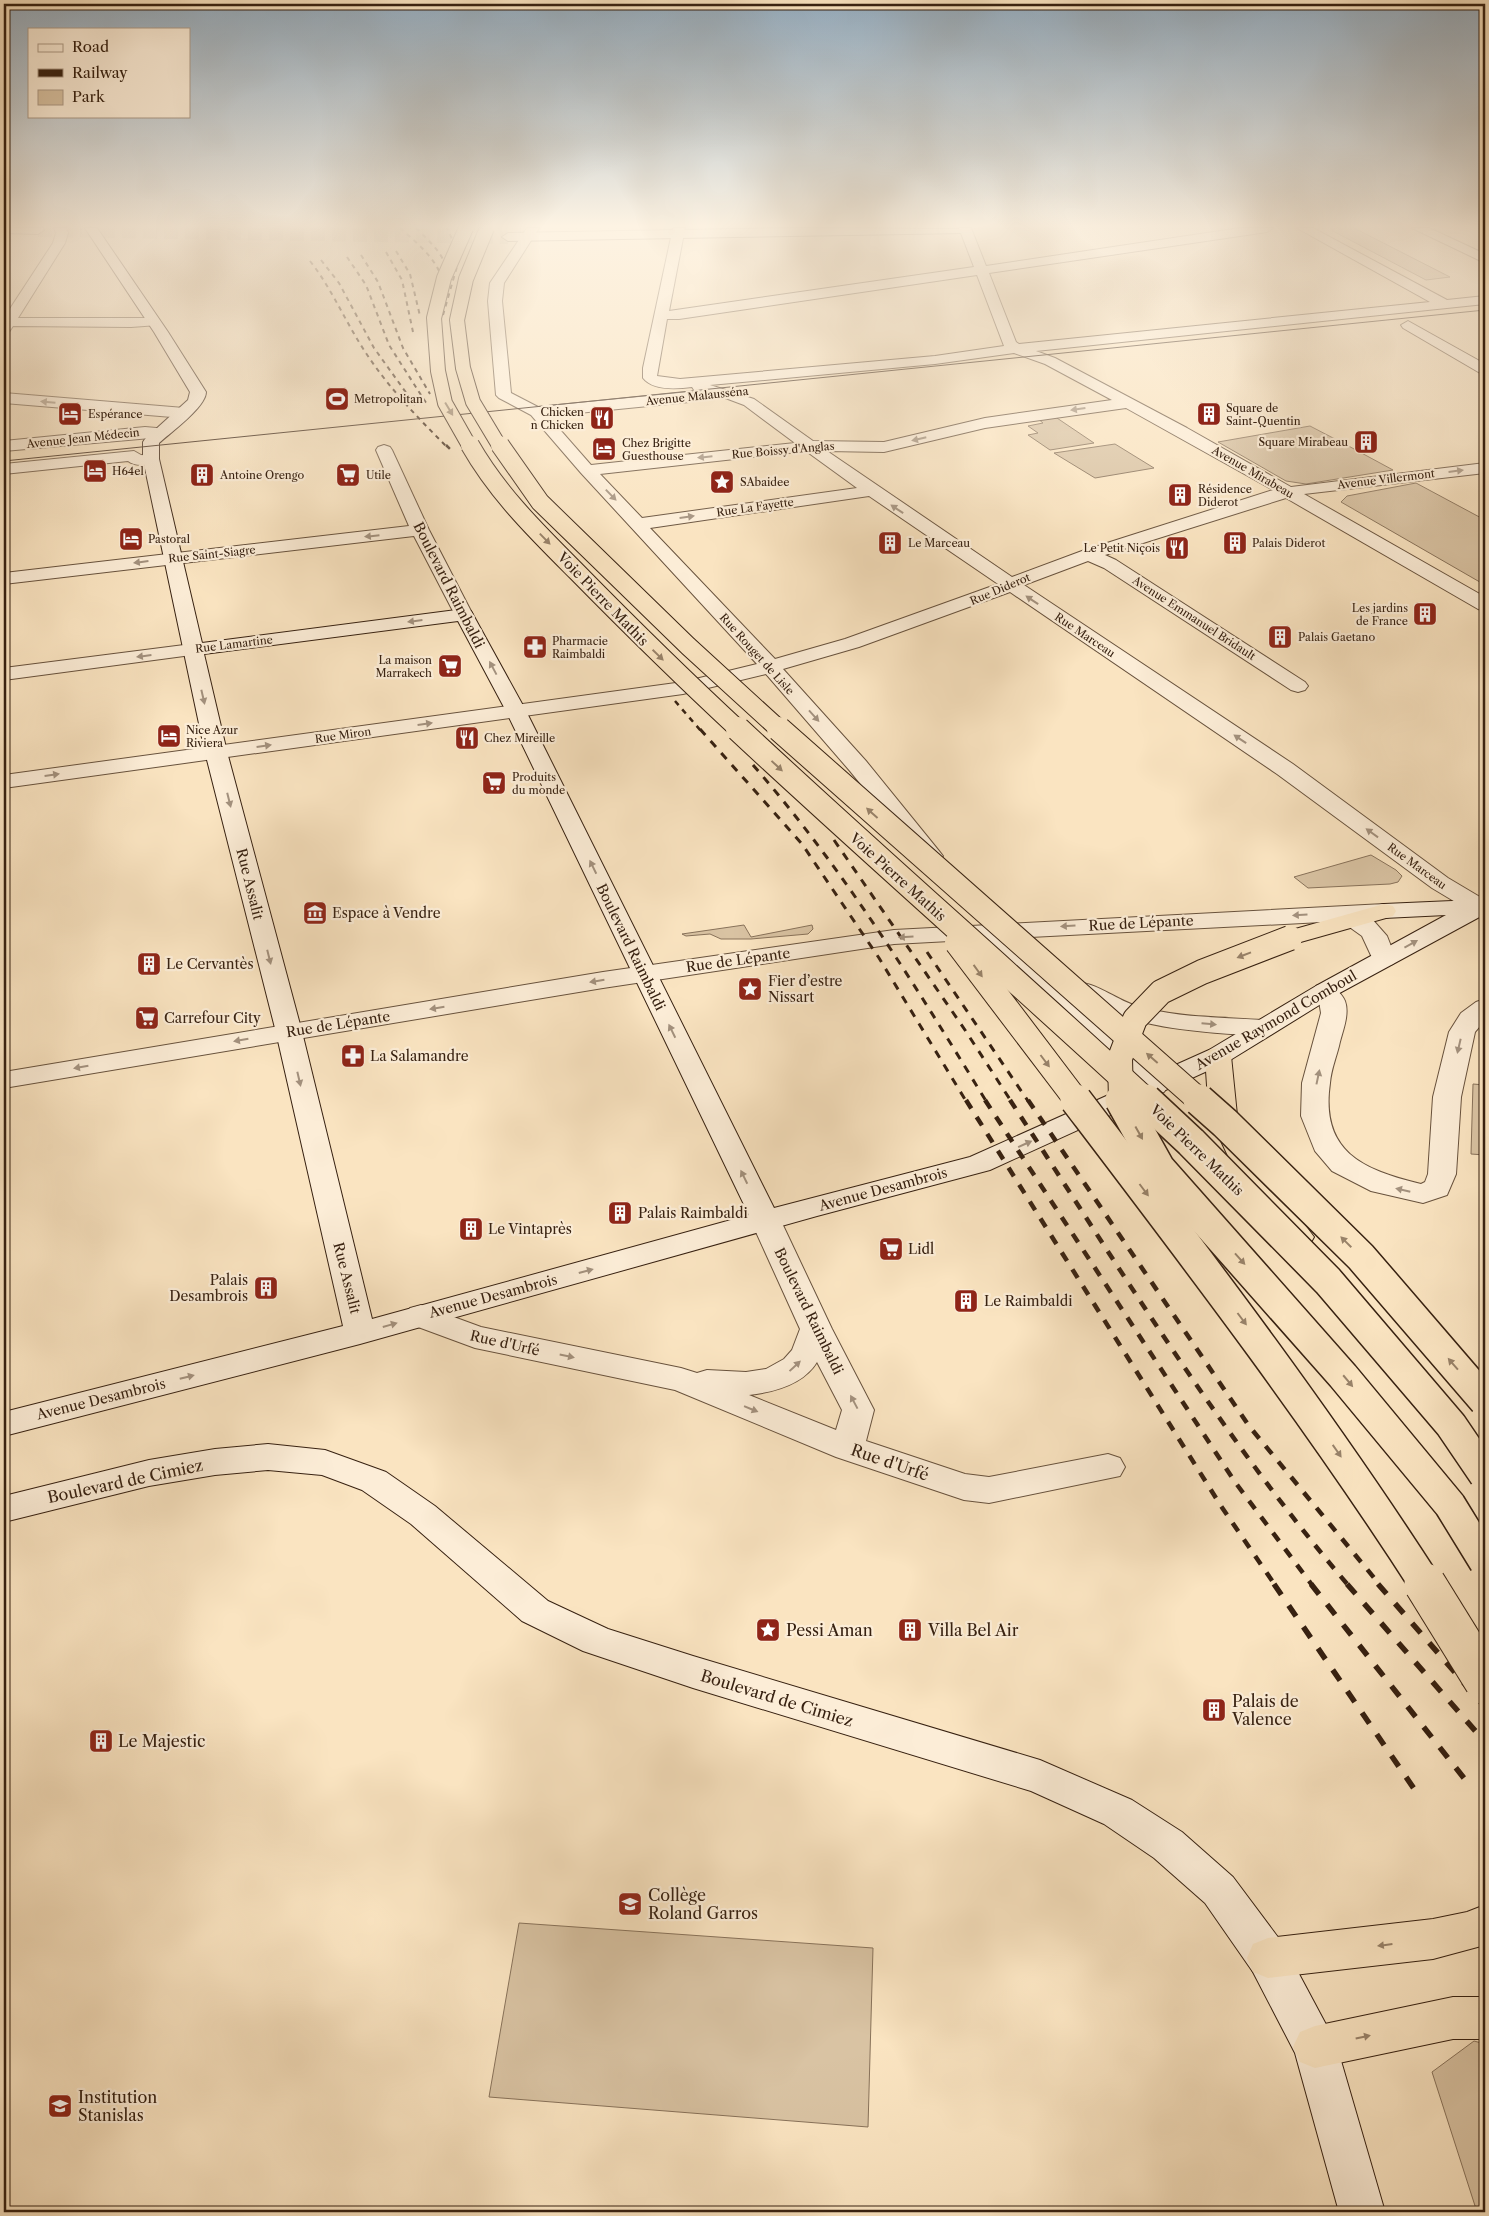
<svg xmlns="http://www.w3.org/2000/svg" width="1489" height="2216" font-family="'Libre Caslon Text',serif">
  <style>
    .green { fill: #d9c3a3; stroke: #88725a }
    .lines { fill: none; stroke-linecap: round; stroke-linejoin: round }
    .secondary-tunnel { stroke: #d3bd9e; stroke-width: 14; stroke-dasharray: 14 7; stroke-linecap: butt }
    .street-casing { stroke: #68523d; stroke-width: 2 }
    .secondary-casing { stroke: #372111; stroke-width: 2 }
    .highway-casing { stroke: #372111; stroke-width: 2 }
    .street { fill: #fcedd7; fill-rule: evenodd }
    .secondary { fill: #fcedd7; fill-rule: evenodd }
    .highway { fill: #fae4c1; fill-rule: evenodd }
    .tram { stroke: #372111; stroke-width: 1 }
    .rail-far4 { stroke: #372111; stroke-width: 2; stroke-dasharray: 4.5 4.5; stroke-linecap: butt }
    .rail-far3 { stroke: #372111; stroke-width: 2.5; stroke-dasharray: 5.5 5.5; stroke-linecap: butt }
    .rail-far2 { stroke: #372111; stroke-width: 3; stroke-dasharray: 8 8; stroke-linecap: butt }
    .rail-far1 { stroke: #372111; stroke-width: 4.5; stroke-dasharray: 10 10; stroke-linecap: butt }
    .rail { stroke: #372111; stroke-width: 5.5; stroke-dasharray: 13 13; stroke-linecap: butt }
    .highway-bridge-far4-casing { stroke: #372111; stroke-width: 16; stroke-linecap: butt }
    .highway-bridge-far3-casing { stroke: #372111; stroke-width: 20; stroke-linecap: butt }
    .highway-bridge-far2-casing { stroke: #372111; stroke-width: 26; stroke-linecap: butt }
    .highway-bridge-far1-casing { stroke: #372111; stroke-width: 34; stroke-linecap: butt }
    .highway-bridge-casing { stroke: #372111; stroke-width: 43; stroke-linecap: butt }
    .highway-bridge-far4 { stroke: #fae4c1; stroke-width: 14 }
    .highway-bridge-far3 { stroke: #fae4c1; stroke-width: 18 }
    .highway-bridge-far2 { stroke: #fae4c1; stroke-width: 24 }
    .highway-bridge-far1 { stroke: #fae4c1; stroke-width: 31 }
    .highway-bridge { stroke: #fae4c1; stroke-width: 41 }
    .oneway { fill: #a3917e }
    .oneway2 { fill: #988269 }
    .labels { text-anchor: middle; stroke-width: 4.5; stroke-linejoin: round; paint-order: stroke }
    .far-street-label { font-size: 11px; fill: #372111; stroke: #fcedd7 }
    .far-poi-label { font-size: 11px; fill: #372111; stroke: #fcedd7; text-anchor: start }
    .street-label { font-size: 14px; fill: #372111; stroke: #fcedd7 }
    .poi-label { font-size: 14px; fill: #372111; stroke: #fcedd7; text-anchor: start }
    .near-street-label { font-size: 16px; fill: #372111; stroke: #fcedd7 }
    .near-poi-label { font-size: 16px; fill: #372111; stroke: #fcedd7; text-anchor: start }
  </style>
  <rect width="100%" height="100%" fill="#fae4c1"/>
  <filter id="stains"><feTurbulence type="fractalNoise" baseFrequency=".004" numOctaves="4"/><feColorMatrix values="0 0 0 0 .2 0 0 0 0 .09 0 0 0 0 .02 0 0 0 .5 -.17"/></filter>
  <radialGradient id="worn" r=".72"><stop offset=".6" stop-color="#630" stop-opacity="0"/><stop offset="1" stop-color="#630" stop-opacity=".3"/></radialGradient>
  <g class="green">
    <polygon points="1335,228 1354,228 1450,277 1426,280 1331,230"/>
    <polygon points="1054,416 1094,443 1050,450 1028,435 1038,433 1028,426 1043,423 1037,418"/>
    <polygon points="1310,426 1335,439 1332,441 1339,444 1343,443 1393,470 1306,484 1286,481 1218,442"/>
    <polygon points="1115,444 1154,468 1095,478 1054,453"/>
    <polygon points="1416,483 1485,520 1485,585 1341,502 1347,496"/>
    <polygon points="1371,855 1396,870 1402,876 1398,882 1390,884 1308,888 1294,877"/>
    <polygon points="744,925 751,937 812,925 813,929 808,934 751,939 721,939 710,934 686,936 682,934"/>
    <polygon points="1473,1084 1485,1085 1485,1155 1471,1154"/>
    <polygon points="519,1923 873,1948 868,2127 489,2097"/>
    <polygon points="1474,2041 1485,2044 1485,2212 1477,2212 1432,2072"/>
  </g>
  <g class="lines">
    <polyline class="secondary-tunnel" points="38,230 508,237"/>
    <defs>
      <g id="street">
        <polygon points="54,228 66,228 68,233 65,243 18,318 153,318 160,322 158,325 131,327 13,326 9,332 4,333 4,318 53,243 56,233"/>
        <path d="M527 228H539L504 283 502 301 511 393 538 407 689 392 694 394 697 397 694 400 689 402 548 416 591 465 795 443 744 405 720 396 694 390 692 387C677 389 653 391 643 378V368L673 228H685L669 311 974 267 959 228H971L986 266 1240 228H1273L1267 232 989 273 1016 342 1019 344 1430 302 1297 228H1313L1447 300 1485 296V304L1036 351 1055 358 1187 428 1291 487 1485 463V473L1304 494 1485 597V611L1478 609 1286 498 1105 555 1116 560 1305 682 1308 686 1305 690 1298 692 1291 690 1104 568 1088 561 1024 585 1293 764 1448 878 1485 900V913L1480 914 1472 912 1432 888 1277 774 1010 592 859 647 783 669 866 761 939 851 943 856 939 861 931 863 923 861 850 771 766 674 683 694 4 788V775L683 682 757 664 581 473 531 415 499 398 496 395 488 301 490 283ZM977 275 1004 346 935 356 680 379 657 376 667 319H679ZM1014 353 1045 364 1112 400 985 418 884 442 813 441 754 399 710 385 935 364ZM1126 408 1273 490 1082 551 1012 577 827 451 884 452 985 428ZM806 451 857 488 642 518 600 474ZM869 496 998 584 845 639 775 659 650 528Z"/>
        <polygon points="1412,228 1429,228 1485,254 1485,263"/>
        <polygon points="1408,321 1485,364 1485,374 1480,373 1403,328 1401,325"/>
        <polygon points="4,393 184,408 189,410 192,413 189,416 184,418 4,403"/>
        <polygon points="145,427 168,429 170,432 168,435 162,437 4,451 4,441"/>
        <polygon points="384,445 390,447 392,450 429,530 473,615 471,619 464,621 457,619 455,615 414,536 4,584 4,573 409,526 376,450 378,447"/>
        <path d="M134 451 141 455 157 456 159 459 157 462C148 465 135 467 128 461L4 474V464Z"/>
        <polygon points="192,644 199,646 202,650 199,654 4,680 4,668"/>
        <path d="M1384 904 1393 906 1396 911 1393 916 1372 919 1387 936 1396 959 1393 964 1384 966 1375 964 1362 936 1341 921 1013 938 1067 988 1070 983C1090 978 1113 998 1134 1005 1175 1018 1220 1017 1263 1020L1272 1022 1276 1028 1272 1034 1263 1036C1197 1032 1133 1029 1075 996L1164 1080 1168 1086 1164 1092 1154 1094 1144 1092 987 939 894 944 603 988 4 1088V1072L603 972 894 930Z"/>
        <path d="M1325 983 1334 986C1337 990 1343 996 1345 1001 1350 1015 1342 1032 1339 1046 1336 1058 1331 1070 1330 1083 1320 1152 1363 1170 1421 1184L1425 1182 1428 1174 1433 1097 1449 1032 1461 1013 1476 1002 1485 999V1020L1475 1032 1461 1097 1456 1174 1447 1195 1423 1203 1371 1191 1332 1171 1315 1151 1301 1116 1302 1083 1321 1013 1319 1001 1312 991 1316 986Z"/>
        <path d="M766 1211 776 1214 781 1221 832 1329 874 1410 866 1441 965 1474 989 1477 1108 1454 1120 1458 1125 1467 1120 1476 989 1503 964 1500 836 1457 675 1390 475 1348 410 1324 405 1316 410 1308 421 1305 481 1327 681 1368 697 1373 707 1370 746 1372 766 1369 784 1359 792 1350 800 1329 751 1221 756 1214ZM817 1362 842 1410 836 1430 749 1395C774 1392 803 1385 817 1362Z"/>
      </g>
      <g id="secondary">
        <polygon points="4,228 43,228 44,230 38,234 4,233"/>
        <path d="M85 228H97L168 332 206 392C206 407 170 433 159 443V459L202 643 464 609 471 611 526 711 774 1208 970 1157 1209 1050 1316 986 1446 915 1384 918 1375 916 1372 911 1375 906 1384 904 1475 900 1485 897V914L1334 996 1227 1062 990 1170 817 1216 360 1344 4 1436V1412L343 1326 276 1032 205 752 143 459V442L145 439 188 400 190 392 154 332ZM458 621 506 711 749 1215 372 1319 302 1032 227 752 204 654Z"/>
        <polygon points="796,228 971,229 965,233 508,241 502,237 508,233"/>
        <polygon points="268,1444 325,1450 386,1472 435,1506 548,1601 608,1629 693,1656 1040,1760 1132,1800 1182,1832 1233,1877 1283,1944 1330,2032 1337,2047 1385,2212 1339,2212 1295,2053 1253,1972 1205,1903 1154,1858 1104,1824 1031,1791 693,1688 583,1651 522,1621 411,1524 362,1490 322,1475 268,1470 215,1475 149,1486 4,1522 4,1496 149,1460 215,1449"/>
      </g>
      <g id="highway">
        <polygon points="1384,904 1393,906 1396,911 1393,916 1290,945 1281,943 1278,938 1281,933"/>
        <polygon points="1218,1048 1227,1050 1231,1056 1237,1115 1261,1166 1314,1237 1310,1244 1299,1247 1288,1244 1234,1169 1209,1115 1205,1056 1209,1050"/>
        <polygon points="1485,1905 1485,1945 1433,1959 1268,1978 1253,1972 1247,1958 1253,1944 1268,1938 1433,1919 1467,1912"/>
        <polygon points="1453,1997 1485,1997 1485,2039 1453,2039 1315,2068 1300,2062 1293,2047 1300,2032 1315,2026"/>
      </g>
    </defs>
    <use href="#street" class="street-casing"/>
    <use href="#secondary" class="secondary-casing"/>
    <use href="#highway" class="highway-casing"/>
    <use href="#street" class="street"/>
    <use href="#secondary" class="secondary"/>
    <use href="#highway" class="highway"/>
    <polyline class="tram" points="4,461 1485,310"/>
    <g class="rail-far4">
      <path d="M400 228C420 246 439 260 445 288"/>
      <path d="M416 228C430 242 446 255 448 276"/>
      <polyline points="396,251 410,274 420,316"/>
      <polyline points="386,252 402,280 413,332"/>
      <polyline points="361,255 378,282 403,348 430,394"/>
      <polyline points="347,257 366,285 389,345 428,406"/>
      <polyline points="321,260 339,283 374,348 415,405"/>
      <path d="M310 261C332 289 345 321 364 350 387 386 417 417 447 447"/>
      <polyline points="443,315 460,256 447,228"/>
    </g>
    <g class="rail-far3">
      <polyline points="446,445 451,450"/>
      <polyline points="675,701 701,731"/>
    </g>
    <g class="rail-far2">
      <polyline points="700,729 802,844 879,958 966,1101"/>
      <path d="M753 765C843 868 915 985 986 1101"/>
      <polyline points="834,840 965,1030 1011,1101"/>
      <polyline points="927,952 1028,1101"/>
    </g>
    <g class="rail-far1">
      <polyline points="966,1100 1221,1506 1275,1585"/>
      <polyline points="985,1100 1235,1482 1312,1585"/>
      <path d="M1010 1100C1118 1265 1220 1435 1348 1585"/>
      <polyline points="1028,1100 1249,1426 1380,1585"/>
    </g>
    <g class="rail">
      <polyline points="1274,1584 1419,1796"/>
      <polyline points="1311,1584 1467,1782"/>
      <polyline points="1347,1584 1485,1742"/>
      <polyline points="1378,1584 1485,1707"/>
    </g>
    <defs>
      <g id="highway-bridge-far4">
        <polyline points="466,228 444,278 434,318 438,371 445,403 470,447"/>
        <polyline points="487,228 466,279 457,320 463,368 473,402 500,447"/>
      </g>
      <g id="highway-bridge-far3">
        <path d="M470 445C498 494 537 532 577 572 630 626 684 679 740 731"/>
        <polyline points="500,445 540,502 688,646 781,731"/>
      </g>
      <g id="highway-bridge-far2">
        <path d="M738 729C873 855 1012 976 1147 1101"/>
        <polyline points="779,729 1200,1101"/>
        <polyline points="957,943 1077,1101"/>
        <polyline points="1121,1101 1120,1058 1135,1019 1161,992 1202,972 1290,938"/>
      </g>
      <g id="highway-bridge-far1">
        <path d="M1076 1100C1197 1259 1318 1417 1426 1585"/>
        <polyline points="1121,1100 1159,1168 1343,1376 1450,1505 1485,1562"/>
        <polyline points="1146,1100 1191,1142 1328,1281 1451,1425 1485,1475"/>
        <polyline points="1199,1100 1225,1123 1361,1257 1485,1401"/>
      </g>
      <polyline id="highway-bridge" points="1425,1584 1485,1681"/>
    </defs>
    <use href="#highway-bridge-far4" class="highway-bridge-far4-casing"/>
    <use href="#highway-bridge-far3" class="highway-bridge-far3-casing"/>
    <use href="#highway-bridge-far2" class="highway-bridge-far2-casing"/>
    <use href="#highway-bridge-far1" class="highway-bridge-far1-casing"/>
    <use href="#highway-bridge" class="highway-bridge-casing"/>
    <use href="#highway-bridge-far4" class="highway-bridge-far4"/>
    <use href="#highway-bridge-far3" class="highway-bridge-far3"/>
    <use href="#highway-bridge-far2" class="highway-bridge-far2"/>
    <use href="#highway-bridge-far1" class="highway-bridge-far1"/>
    <use href="#highway-bridge" class="highway-bridge"/>
  </g>
  <defs><path id="oneway-solid" d="M-6-.8H1V-3.2L6.5 0L1 3.2V.8H-6Z" transform="scale(1.25)"/></defs>
  <g class="oneway">
    <use href="#oneway-solid" transform="translate(48 402) rotate(-175)"/>
    <use href="#oneway-solid" transform="translate(1078 409) rotate(172)"/>
    <use href="#oneway-solid" transform="translate(919 439) rotate(167)"/>
    <use href="#oneway-solid" transform="translate(705 457) rotate(174)"/>
    <use href="#oneway-solid" transform="translate(1456 471) rotate(-7)"/>
    <use href="#oneway-solid" transform="translate(611 495) rotate(46)"/>
    <use href="#oneway-solid" transform="translate(897 509) rotate(-146)"/>
    <use href="#oneway-solid" transform="translate(687 517) rotate(-8)"/>
    <use href="#oneway-solid" transform="translate(372 536) rotate(174)"/>
    <use href="#oneway-solid" transform="translate(141 562) rotate(173)"/>
    <use href="#oneway-solid" transform="translate(1032 600) rotate(-146)"/>
    <use href="#oneway-solid" transform="translate(415 621) rotate(173)"/>
    <use href="#oneway-solid" transform="translate(144 656) rotate(173)"/>
    <use href="#oneway-solid" transform="translate(493 668) rotate(-118)"/>
    <use href="#oneway-solid" transform="translate(203 697) rotate(77)"/>
    <use href="#oneway-solid" transform="translate(814 716) rotate(48)"/>
    <use href="#oneway-solid" transform="translate(425 724) rotate(-8)"/>
    <use href="#oneway-solid" transform="translate(1240 739) rotate(-146)"/>
    <use href="#oneway-solid" transform="translate(264 746) rotate(-8)"/>
    <use href="#oneway-solid" transform="translate(52 775) rotate(-8)"/>
    <use href="#oneway-solid" transform="translate(229 800) rotate(76)"/>
    <use href="#oneway-solid" transform="translate(1372 833) rotate(-144)"/>
    <use href="#oneway-solid" transform="translate(593 867) rotate(-116)"/>
    <use href="#oneway-solid" transform="translate(1300 915) rotate(177)"/>
    <use href="#oneway-solid" transform="translate(1068 926) rotate(177)"/>
    <use href="#oneway-solid" transform="translate(906 937) rotate(177)"/>
    <use href="#oneway-solid" transform="translate(1411 944) rotate(-29)"/>
    <use href="#oneway-solid" transform="translate(269 957) rotate(76)"/>
    <use href="#oneway-solid" transform="translate(597 981) rotate(171)"/>
    <use href="#oneway-solid" transform="translate(437 1008) rotate(171)"/>
    <use href="#oneway-solid" transform="translate(1209 1024) rotate(5)"/>
    <use href="#oneway-solid" transform="translate(672 1031) rotate(-116)"/>
    <use href="#oneway-solid" transform="translate(241 1040) rotate(170)"/>
    <use href="#oneway-solid" transform="translate(1459 1046) rotate(103)"/>
    <use href="#oneway-solid" transform="translate(81 1067) rotate(170)"/>
    <use href="#oneway-solid" transform="translate(1318 1077) rotate(-78)"/>
    <use href="#oneway-solid" transform="translate(299 1079) rotate(77)"/>
    <use href="#oneway-solid" transform="translate(1025 1144) rotate(-24)"/>
    <use href="#oneway-solid" transform="translate(744 1177) rotate(-116)"/>
    <use href="#oneway-solid" transform="translate(1403 1190) rotate(-167)"/>
    <use href="#oneway-solid" transform="translate(586 1271) rotate(-15)"/>
    <use href="#oneway-solid" transform="translate(390 1325) rotate(-16)"/>
    <use href="#oneway-solid" transform="translate(567 1356) rotate(12)"/>
    <use href="#oneway-solid" transform="translate(795 1366) rotate(-43)"/>
    <use href="#oneway-solid" transform="translate(187 1377) rotate(-14)"/>
    <use href="#oneway-solid" transform="translate(854 1402) rotate(-118)"/>
    <use href="#oneway-solid" transform="translate(751 1409) rotate(22)"/>
  </g>
  <g class="oneway2">
    <use href="#oneway-solid" transform="translate(449 409) rotate(59)"/>
    <use href="#oneway-solid" transform="translate(545 539) rotate(46)"/>
    <use href="#oneway-solid" transform="translate(658 655) rotate(44)"/>
    <use href="#oneway-solid" transform="translate(777 766) rotate(43)"/>
    <use href="#oneway-solid" transform="translate(872 813) rotate(-138)"/>
    <use href="#oneway-solid" transform="translate(1244 955) rotate(159)"/>
    <use href="#oneway-solid" transform="translate(978 971) rotate(54)"/>
    <use href="#oneway-solid" transform="translate(1152 1058) rotate(-139)"/>
    <use href="#oneway-solid" transform="translate(1045 1061) rotate(53)"/>
    <use href="#oneway-solid" transform="translate(1139 1133) rotate(61)"/>
    <use href="#oneway-solid" transform="translate(1144 1190) rotate(53)"/>
    <use href="#oneway-solid" transform="translate(1346 1242) rotate(-135)"/>
    <use href="#oneway-solid" transform="translate(1240 1259) rotate(48)"/>
    <use href="#oneway-solid" transform="translate(1242 1319) rotate(53)"/>
    <use href="#oneway-solid" transform="translate(1453 1364) rotate(-131)"/>
    <use href="#oneway-solid" transform="translate(1348 1381) rotate(50)"/>
    <use href="#oneway-solid" transform="translate(1337 1451) rotate(55)"/>
    <use href="#oneway-solid" transform="translate(1385 1945) rotate(173)"/>
    <use href="#oneway-solid" transform="translate(1363 2037) rotate(-12)"/>
  </g>
  <linearGradient id="sky" x2="0" y2="1"><stop stop-color="#95adc0"/><stop offset="0.42" stop-color="#fdf3e3"/><stop offset="1" stop-color="#fdf3e3" stop-opacity="0"/></linearGradient>
  <rect width="1489" height="538" fill="url(#sky)"/>
  <defs>
    <symbol id="stadium-square" viewBox="-11 -11 22 22"><rect x="-9" y="-9" width="18" height="18" rx="4" fill="#8f2418" stroke="#fcedd7"/><path d="M0-5a6.5 5 0 1 0 0 10a6.5 5 0 1 0 0-10ZM-3.5-1.8h7v3.6h-7Z" fill="#fff"/></symbol>
    <symbol id="hotel-square" viewBox="-11 -11 22 22"><rect x="-9" y="-9" width="18" height="18" rx="4" fill="#8f2418" stroke="#fcedd7"/><path d="M-6-4.5h1.5V1H6V5H4.5V3h-9V5H-6ZM-4 0a1.8 1.8 0 1 1 3.6 0ZM.5 0V-2.5h3Q6-2.5 6 0Z" fill="#fff"/></symbol>
    <symbol id="building-square" viewBox="-11 -11 22 22"><rect x="-9" y="-9" width="18" height="18" rx="4" fill="#8f2418" stroke="#fcedd7"/><path d="M-4-6H4V6H1V3H-1V6H-4ZM-2.5-4.3h1.7v1.8h-1.7ZM.8-4.3h1.7v1.8H.8ZM-2.5-1h1.7V.8h-1.7ZM.8-1h1.7V.8H.8Z" fill="#fff"/></symbol>
    <symbol id="restaurant-square" viewBox="-11 -11 22 22"><rect x="-9" y="-9" width="18" height="18" rx="4" fill="#8f2418" stroke="#fcedd7"/><path d="M-5-6h1v4h1v-4h1v4h1v-4h1v5L-1.5 .5V6h-2V.5L-5-1ZM5-6V6H3V1.5H1.5Q1.5-4 5-6Z" fill="#fff"/></symbol>
    <symbol id="supermarket-square" viewBox="-11 -11 22 22"><rect x="-9" y="-9" width="18" height="18" rx="4" fill="#8f2418" stroke="#fcedd7"/><path d="M-6-5.5h2.5l.6 2H6L4.5 2H-2.5L-4.4-4H-6ZM-1.5 3.2a1.3 1.3 0 1 0 .1 0ZM3 3.2a1.3 1.3 0 1 0 .1 0Z" fill="#fff"/></symbol>
    <symbol id="sight-square" viewBox="-11 -11 22 22"><rect x="-9" y="-9" width="18" height="18" rx="4" fill="#8f2418" stroke="#fcedd7"/><path d="M0-6L1.8-2.2L6-1.7L2.9 1.2L3.7 5.4L0 3.3L-3.7 5.4L-2.9 1.2L-6-1.7L-1.8-2.2Z" fill="#fff"/></symbol>
    <symbol id="pharmacy-square" viewBox="-11 -11 22 22"><rect x="-9" y="-9" width="18" height="18" rx="4" fill="#8f2418" stroke="#fcedd7"/><path d="M-2-6h4v4h4v4h-4v4h-4v-4h-4v-4h4Z" fill="#fff"/></symbol>
    <symbol id="museum-square" viewBox="-11 -11 22 22"><rect x="-9" y="-9" width="18" height="18" rx="4" fill="#8f2418" stroke="#fcedd7"/><path d="M0-6L6-3V-2H-6V-3ZM-5-1h2V3h-2ZM-1-1h2V3h-2ZM3-1h2V3H3ZM-6 4H6V6H-6Z" fill="#fff"/></symbol>
    <symbol id="school-square" viewBox="-11 -11 22 22"><rect x="-9" y="-9" width="18" height="18" rx="4" fill="#8f2418" stroke="#fcedd7"/><path d="M0-5L7-2L0 1L-7-2ZM-4 1L0 2.5L4 1V4Q0 6-4 4Z" fill="#fff"/></symbol>
  </defs>
  <g fill-rule="evenodd">
    <use href="#stadium-square" x="323" y="385" width="28" height="28"/>
    <use href="#hotel-square" x="56" y="400" width="28" height="28"/>
    <use href="#building-square" x="1195" y="400" width="28" height="28"/>
    <use href="#restaurant-square" x="588" y="404" width="28" height="28"/>
    <use href="#building-square" x="1352" y="428" width="28" height="28"/>
    <use href="#hotel-square" x="590" y="435" width="28" height="28"/>
    <use href="#hotel-square" x="81" y="457" width="28" height="28"/>
    <use href="#building-square" x="188" y="461" width="28" height="28"/>
    <use href="#supermarket-square" x="334" y="461" width="28" height="28"/>
    <use href="#sight-square" x="708" y="468" width="28" height="28"/>
    <use href="#building-square" x="1166" y="481" width="28" height="28"/>
    <use href="#hotel-square" x="117" y="525" width="28" height="28"/>
    <use href="#building-square" x="876" y="529" width="28" height="28"/>
    <use href="#building-square" x="1221" y="529" width="28" height="28"/>
    <use href="#restaurant-square" x="1163" y="534" width="28" height="28"/>
    <use href="#building-square" x="1411" y="600" width="28" height="28"/>
    <use href="#building-square" x="1266" y="623" width="28" height="28"/>
    <use href="#pharmacy-square" x="521" y="633" width="28" height="28"/>
    <use href="#supermarket-square" x="436" y="652" width="28" height="28"/>
    <use href="#hotel-square" x="155" y="722" width="28" height="28"/>
    <use href="#restaurant-square" x="453" y="724" width="28" height="28"/>
    <use href="#supermarket-square" x="480" y="769" width="28" height="28"/>
    <use href="#museum-square" x="301" y="899" width="28" height="28"/>
    <use href="#building-square" x="135" y="950" width="28" height="28"/>
    <use href="#sight-square" x="736" y="975" width="28" height="28"/>
    <use href="#supermarket-square" x="133" y="1004" width="28" height="28"/>
    <use href="#pharmacy-square" x="339" y="1042" width="28" height="28"/>
    <use href="#building-square" x="606" y="1199" width="28" height="28"/>
    <use href="#building-square" x="457" y="1215" width="28" height="28"/>
    <use href="#supermarket-square" x="877" y="1235" width="28" height="28"/>
    <use href="#building-square" x="252" y="1274" width="28" height="28"/>
    <use href="#building-square" x="952" y="1287" width="28" height="28"/>
    <use href="#sight-square" x="754" y="1616" width="28" height="28"/>
    <use href="#building-square" x="896" y="1616" width="28" height="28"/>
    <use href="#building-square" x="1200" y="1696" width="28" height="28"/>
    <use href="#building-square" x="87" y="1727" width="28" height="28"/>
    <use href="#school-square" x="616" y="1890" width="28" height="28"/>
    <use href="#school-square" x="46" y="2092" width="28" height="28"/>
  </g>
  <g class="labels">
    <g class="far-street-label">
      <text transform="translate(697 396) rotate(-6)" y="4">Avenue Malausséna</text>
      <text transform="translate(83 438) rotate(-6)" y="4">Avenue Jean Médecin</text>
      <text transform="translate(783 450) rotate(-5)" y="4">Rue Boissy d'Anglas</text>
      <text transform="translate(1253 472) rotate(30)" y="4">Avenue Mirabeau</text>
      <text transform="translate(1386 479) rotate(-7)" y="4">Avenue Villermont</text>
      <text transform="translate(755 507) rotate(-8)" y="4">Rue La Fayette</text>
      <text transform="translate(212 554) rotate(-6)" y="4">Rue Saint-Siagre</text>
      <text transform="translate(1000 589) rotate(-23)" y="4">Rue Diderot</text>
      <text transform="translate(1194 618) rotate(33)" y="4">Avenue Emmanuel Bridault</text>
      <text transform="translate(1085 635) rotate(34)" y="4">Rue Marceau</text>
      <text transform="translate(234 644) rotate(-7)" y="4">Rue Lamartine</text>
      <text transform="translate(757 654) rotate(48)" y="4">Rue Rouget de Lisle</text>
      <text transform="translate(343 735) rotate(-8)" y="4">Rue Miron</text>
      <text transform="translate(1417 866) rotate(36)" y="4">Rue Marceau</text>
    </g>
    <g class="far-poi-label">
      <text x="354" y="403">Metropolitan</text>
      <text x="1226" y="412">Square de<tspan x="1226" dy="13">Saint-Quentin</tspan></text>
      <text x="584" y="416" text-anchor="end">Chicken<tspan x="584" dy="13">n Chicken</tspan></text>
      <text x="88" y="418">Espérance</text>
      <text x="1348" y="446" text-anchor="end">Square Mirabeau</text>
      <text x="622" y="447">Chez Brigitte<tspan x="622" dy="13">Guesthouse</tspan></text>
      <text x="112" y="475">H64el</text>
      <text x="220" y="479">Antoine Orengo</text>
      <text x="366" y="479">Utile</text>
      <text x="740" y="486">SAbaidee</text>
      <text x="1198" y="493">Résidence<tspan x="1198" dy="13">Diderot</tspan></text>
      <text x="148" y="543">Pastoral</text>
      <text x="908" y="547">Le Marceau</text>
      <text x="1252" y="547">Palais Diderot</text>
      <text x="1160" y="552" text-anchor="end">Le Petit Niçois</text>
      <text x="1408" y="612" text-anchor="end">Les jardins<tspan x="1408" dy="13">de France</tspan></text>
      <text x="1298" y="641">Palais Gaetano</text>
      <text x="552" y="645">Pharmacie<tspan x="552" dy="13">Raimbaldi</tspan></text>
      <text x="432" y="664" text-anchor="end">La maison<tspan x="432" dy="13">Marrakech</tspan></text>
      <text x="186" y="734">Nice Azur<tspan x="186" dy="13">Riviera</tspan></text>
      <text x="484" y="742">Chez Mireille</text>
      <text x="512" y="781">Produits<tspan x="512" dy="13">du monde</tspan></text>
    </g>
    <g class="street-label">
      <text transform="translate(449 585) rotate(63)" y="5">Boulevard Raimbaldi</text>
      <text transform="translate(603 599) rotate(46)" y="5">Voie Pierre Mathis</text>
      <text transform="translate(898 877) rotate(42)" y="5">Voie Pierre Mathis</text>
      <text transform="translate(250 884) rotate(76)" y="5">Rue Assalit</text>
      <text transform="translate(1141 923) rotate(-3)" y="5">Rue de Lépante</text>
      <text transform="translate(631 947) rotate(64)" y="5">Boulevard Raimbaldi</text>
      <text transform="translate(738 960) rotate(-8)" y="5">Rue de Lépante</text>
      <text transform="translate(1276 1020) rotate(-30)" y="5">Avenue Raymond Comboul</text>
      <text transform="translate(338 1024) rotate(-9)" y="5">Rue de Lépante</text>
      <text transform="translate(1197 1150) rotate(44)" y="5">Voie Pierre Mathis</text>
      <text transform="translate(883 1189) rotate(-15)" y="5">Avenue Desambrois</text>
      <text transform="translate(347 1278) rotate(76)" y="5">Rue Assalit</text>
      <text transform="translate(493 1296) rotate(-15)" y="5">Avenue Desambrois</text>
      <text transform="translate(809 1311) rotate(64)" y="5">Boulevard Raimbaldi</text>
      <text transform="translate(505 1343) rotate(13)" y="5">Rue d'Urfé</text>
      <text transform="translate(101 1399) rotate(-14)" y="5">Avenue Desambrois</text>
    </g>
    <g class="poi-label">
      <text x="332" y="918">Espace à Vendre</text>
      <text x="166" y="969">Le Cervantès</text>
      <text x="768" y="986">Fier d’estre<tspan x="768" dy="16">Nissart</tspan></text>
      <text x="164" y="1023">Carrefour City</text>
      <text x="370" y="1061">La Salamandre</text>
      <text x="638" y="1218">Palais Raimbaldi</text>
      <text x="488" y="1234">Le Vintaprès</text>
      <text x="908" y="1254">Lidl</text>
      <text x="248" y="1285" text-anchor="end">Palais<tspan x="248" dy="16">Desambrois</tspan></text>
      <text x="984" y="1306">Le Raimbaldi</text>
    </g>
    <g class="near-street-label">
      <text transform="translate(890 1462) rotate(19)" y="6">Rue d'Urfé</text>
      <text transform="translate(125 1481) rotate(-12)" y="6">Boulevard de Cimiez</text>
      <text transform="translate(777 1698) rotate(17)" y="6">Boulevard de Cimiez</text>
    </g>
    <g class="near-poi-label">
      <text x="786" y="1636">Pessi Aman</text>
      <text x="928" y="1636">Villa Bel Air</text>
      <text x="1232" y="1707">Palais de<tspan x="1232" dy="18">Valence</tspan></text>
      <text x="118" y="1747">Le Majestic</text>
      <text x="648" y="1901">Collège<tspan x="648" dy="18">Roland Garros</tspan></text>
      <text x="78" y="2103">Institution<tspan x="78" dy="18">Stanislas</tspan></text>
    </g>
  </g>
  <rect width="1489" height="2216" fill="none" stroke="#fae4c1" stroke-width="20"/>
  <rect x="5" y="5" width="1479" height="2206" fill="none" stroke="#372111" stroke-width="2.5"/>
  <rect x="10" y="10" width="1469" height="2196" fill="none" stroke="#372111"/>
  <rect x="28" y="28" width="162" height="90" fill="#fcedd7" stroke="#ad9b88"/>
  <rect x="38" y="44" width="25" height="8" fill="#fcedd7" stroke="#ad9b88"/>
  <text x="72" y="52" font-size="15" fill="#372111">Road</text>
  <rect x="38" y="69" width="25" height="8" fill="#372111" stroke="#ad9b88"/>
  <text x="72" y="78" font-size="15" fill="#372111">Railway</text>
  <rect x="38" y="90" width="25" height="15" fill="#d9c3a3" stroke="#ad9b88"/>
  <text x="72" y="102" font-size="15" fill="#372111">Park</text>
  <rect width="100%" height="100%" filter="url(#stains)"/>
  <rect width="100%" height="100%" fill="url(#worn)"/>
</svg>
